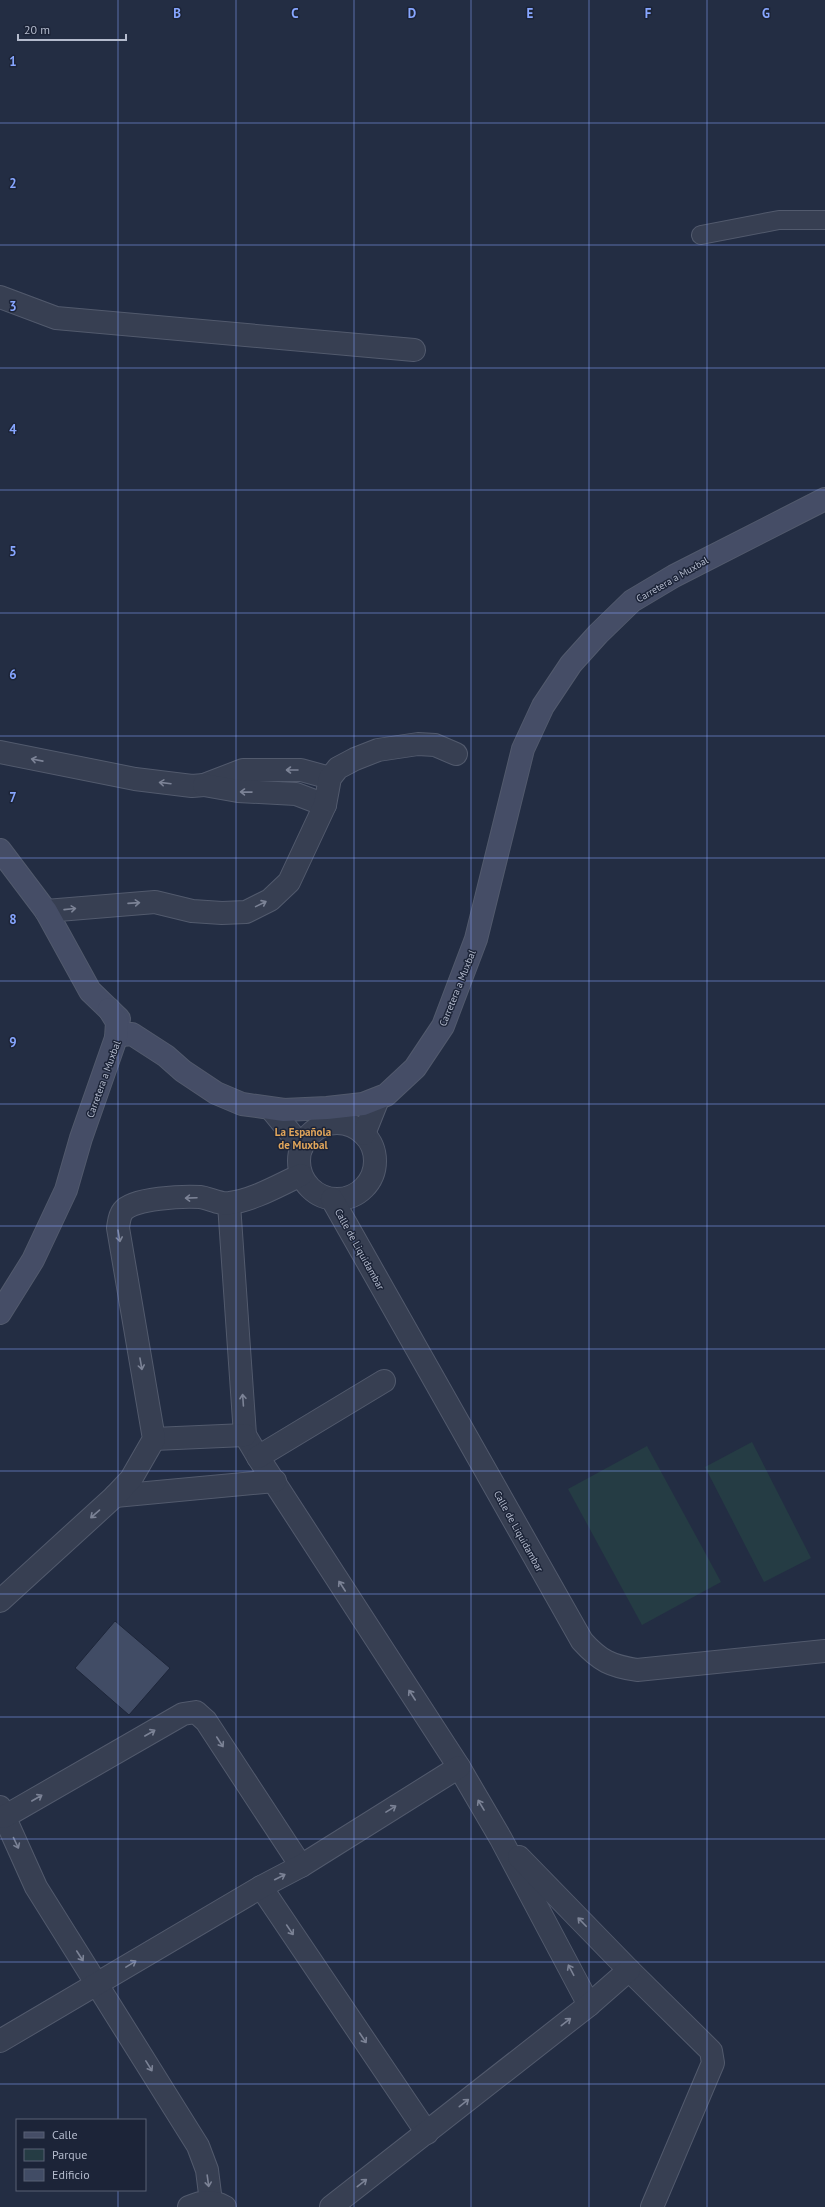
<svg xmlns="http://www.w3.org/2000/svg" width="825" height="2207" font-family="'PT Sans',sans-serif">
  <style>
    .green { fill: #253c44 }
    .building { fill: #414c65; stroke: #1e263a }
    .lines { fill: none; stroke-linecap: round; stroke-linejoin: round }
    .lane-casing { stroke: #525a6d; stroke-width: 20 }
    .street-casing { stroke: #525a6d; stroke-width: 24 }
    .secondary-casing { stroke: #525a6d; stroke-width: 24 }
    .lane { stroke: #373f52; stroke-width: 18 }
    .street { stroke: #373f52; stroke-width: 22 }
    .secondary { stroke: #454d66; stroke-width: 22 }
    .oneway { stroke: #7c8396 }
    .grid { fill: none; stroke: #87a6ff; stroke-width: 1; stroke-opacity: 0.55 }
    .labels { text-anchor: middle; stroke-width: 3; stroke-linejoin: round; paint-order: stroke }
    .street-label { font-size: 10px; fill: #b4bbcd; stroke: #1c2438 }
    .neighbourhood-label { font-size: 11px; font-weight: bold; fill: #e1a65b; stroke: #1c2438 }
    .grid-label { font-size: 13px; text-anchor: middle; font-weight: bold; fill: #87a6ff; stroke: #1c2438; stroke-width: 3; stroke-linejoin: round; paint-order: stroke }
  </style>
  <rect width="100%" height="100%" fill="#232d43"/>
  <g class="green">
    <polygon points="752,1442 811,1558 764,1582 705,1467"/>
    <polygon points="647,1446 721,1582 642,1625 568,1489"/>
  </g>
  <polygon class="building" points="115,1621 170,1668 129,1715 75,1668"/>
  <g class="lines">
    <defs>
      <polyline id="lane" points="701,235 779,220 825,220"/>
      <g id="street">
        <polyline points="0,297 56,318 414,350"/>
        <polyline points="0,752 135,779 192,786 204,785 243,770 301,770 330,778"/>
        <polyline points="204,785 238,791 296,794 325,805"/>
        <polyline points="46,911 155,902 192,911 222,913 246,912 270,900 289,882 325,805 330,778 338,768 355,759 378,750 418,744 435,745 456,754"/>
        <polyline points="271,1109 302,1147"/>
        <circle cx="337" cy="1161" r="38"/>
        <polyline points="364,1134 378,1099"/>
        <path d="M332 1199 582 1641C600 1661 611 1666 637 1670L825 1651"/>
        <polyline points="229,1204 245,1435 258,1457 459,1767 501,1839 589,2005"/>
        <polyline points="154,1439 245,1435"/>
        <polyline points="258,1457 384,1381"/>
        <polyline points="115,1496 275,1481"/>
        <path d="M0 1601 115 1496 131 1479 154 1439 118 1228C119 1222 119 1216 123 1211 133 1198 184 1196 200 1197 209 1198 221 1205 230 1203 254 1200 279 1185 301 1175"/>
        <polyline points="0,1807 36,1887 198,2146 207,2170 211,2202"/>
        <polyline points="4,1817 183,1714 196,1712 206,1721 301,1866"/>
        <polyline points="519,1857 629,1970 711,2051 713,2063 652,2207"/>
        <polyline points="261,1887 427,2133"/>
        <polyline points="0,2041 261,1887 301,1866 459,1767"/>
        <path d="M189 2207C202 2201 212 2200 225 2207"/>
        <polyline points="331,2207 589,2005 629,1970"/>
      </g>
      <g id="secondary">
        <polyline points="0,850 46,911 90,991 119,1019"/>
        <polyline points="116,1038 122,1035 132,1034 166,1056 183,1071 216,1093 242,1104 284,1110 327,1108 363,1104 386,1095 415,1068 443,1026 476,939 523,749 543,706 571,664 598,634 632,601 674,576 825,499"/>
        <polyline points="0,1313 33,1260 66,1190 81,1138 116,1038 117,1022 109,1009"/>
      </g>
    </defs>
    <use href="#lane" class="lane-casing"/>
    <use href="#street" class="street-casing"/>
    <use href="#secondary" class="secondary-casing"/>
    <use href="#lane" class="lane"/>
    <use href="#street" class="street"/>
    <use href="#secondary" class="secondary"/>
  </g>
  <defs><path id="oneway-shaft" d="M-6 0H5M1.5-3L5.5 0L1.5 3" fill="none" stroke-width="1.6" stroke-linecap="round" stroke-linejoin="round"/></defs>
  <g class="oneway">
    <use href="#oneway-shaft" transform="translate(37 760) rotate(-169)"/>
    <use href="#oneway-shaft" transform="translate(292 770) rotate(-180)"/>
    <use href="#oneway-shaft" transform="translate(165 783) rotate(-173)"/>
    <use href="#oneway-shaft" transform="translate(246 792) rotate(-179)"/>
    <use href="#oneway-shaft" transform="translate(134 903) rotate(-4)"/>
    <use href="#oneway-shaft" transform="translate(261 904) rotate(-26)"/>
    <use href="#oneway-shaft" transform="translate(70 909) rotate(-6)"/>
    <use href="#oneway-shaft" transform="translate(191 1198) rotate(178)"/>
    <use href="#oneway-shaft" transform="translate(119 1236) rotate(80)"/>
    <use href="#oneway-shaft" transform="translate(141 1364) rotate(80)"/>
    <use href="#oneway-shaft" transform="translate(243 1400) rotate(-94)"/>
    <use href="#oneway-shaft" transform="translate(95 1514) rotate(139)"/>
    <use href="#oneway-shaft" transform="translate(342 1586) rotate(-123)"/>
    <use href="#oneway-shaft" transform="translate(412 1695) rotate(-123)"/>
    <use href="#oneway-shaft" transform="translate(150 1733) rotate(-30)"/>
    <use href="#oneway-shaft" transform="translate(220 1742) rotate(57)"/>
    <use href="#oneway-shaft" transform="translate(37 1798) rotate(-30)"/>
    <use href="#oneway-shaft" transform="translate(481 1805) rotate(-121)"/>
    <use href="#oneway-shaft" transform="translate(391 1809) rotate(-32)"/>
    <use href="#oneway-shaft" transform="translate(16 1843) rotate(65)"/>
    <use href="#oneway-shaft" transform="translate(280 1877) rotate(-27)"/>
    <use href="#oneway-shaft" transform="translate(582 1922) rotate(-134)"/>
    <use href="#oneway-shaft" transform="translate(290 1930) rotate(56)"/>
    <use href="#oneway-shaft" transform="translate(80 1956) rotate(57)"/>
    <use href="#oneway-shaft" transform="translate(131 1964) rotate(-31)"/>
    <use href="#oneway-shaft" transform="translate(571 1970) rotate(-118)"/>
    <use href="#oneway-shaft" transform="translate(566 2022) rotate(-38)"/>
    <use href="#oneway-shaft" transform="translate(363 2038) rotate(56)"/>
    <use href="#oneway-shaft" transform="translate(149 2066) rotate(58)"/>
    <use href="#oneway-shaft" transform="translate(464 2103) rotate(-38)"/>
    <use href="#oneway-shaft" transform="translate(208 2181) rotate(82)"/>
    <use href="#oneway-shaft" transform="translate(362 2183) rotate(-38)"/>
  </g>
  <path class="grid" d="M118 0V2120M236 0V2207M354 0V2207M471 0V2207M589 0V2207M707 0V2207M0 123H825M0 245H825M0 368H825M0 490H825M0 613H825M0 736H825M0 858H825M0 981H825M0 1104H825M0 1226H825M0 1349H825M0 1471H825M0 1594H825M0 1717H825M0 1839H825M0 1962H825M0 2084H825M118 2190V2207"/>
  <g class="labels">
    <g class="street-label">
      <text transform="translate(672 579) rotate(-30)" y="4">Carretera a Muxbal</text>
      <text transform="translate(457 988) rotate(-68)" y="4">Carretera a Muxbal</text>
      <text transform="translate(103 1079) rotate(-70)" y="4">Carretera a Muxbal</text>
      <text transform="translate(360 1249) rotate(61)" y="4">Calle de Liquidambar</text>
      <text transform="translate(519 1531) rotate(61)" y="4">Calle de Liquidambar</text>
    </g>
    <g class="neighbourhood-label">
      <text x="303" y="1136">La Española<tspan x="303" dy="13">de Muxbal</tspan></text>
    </g>
  </g>
  <g class="grid-label">
    <text x="177" y="18">B</text>
    <text x="295" y="18">C</text>
    <text x="412" y="18">D</text>
    <text x="530" y="18">E</text>
    <text x="648" y="18">F</text>
    <text x="766" y="18">G</text>
    <text x="13" y="66">1</text>
    <text x="13" y="188">2</text>
    <text x="13" y="311">3</text>
    <text x="13" y="434">4</text>
    <text x="13" y="556">5</text>
    <text x="13" y="679">6</text>
    <text x="13" y="802">7</text>
    <text x="13" y="924">8</text>
    <text x="13" y="1047">9</text>
  </g>
  <rect x="16" y="2119" width="130" height="72" fill="#1c2438" stroke="#596074"/>
  <rect x="24" y="2132" width="20" height="6" fill="#454d66" stroke="#596074"/>
  <text x="52" y="2139" font-size="12" fill="#b4bbcd">Calle</text>
  <rect x="24" y="2149" width="20" height="12" fill="#253c44" stroke="#596074"/>
  <text x="52" y="2159" font-size="12" fill="#b4bbcd">Parque</text>
  <rect x="24" y="2169" width="20" height="12" fill="#414c65" stroke="#596074"/>
  <text x="52" y="2179" font-size="12" fill="#b4bbcd">Edificio</text>
  <path d="M18 34v6h108v-6" fill="none" stroke="#b4bbcd" stroke-width="2"/>
  <text x="24" y="34" font-size="12" fill="#b4bbcd" stroke="#1c2438" stroke-width="3" paint-order="stroke">20 m</text>
</svg>
